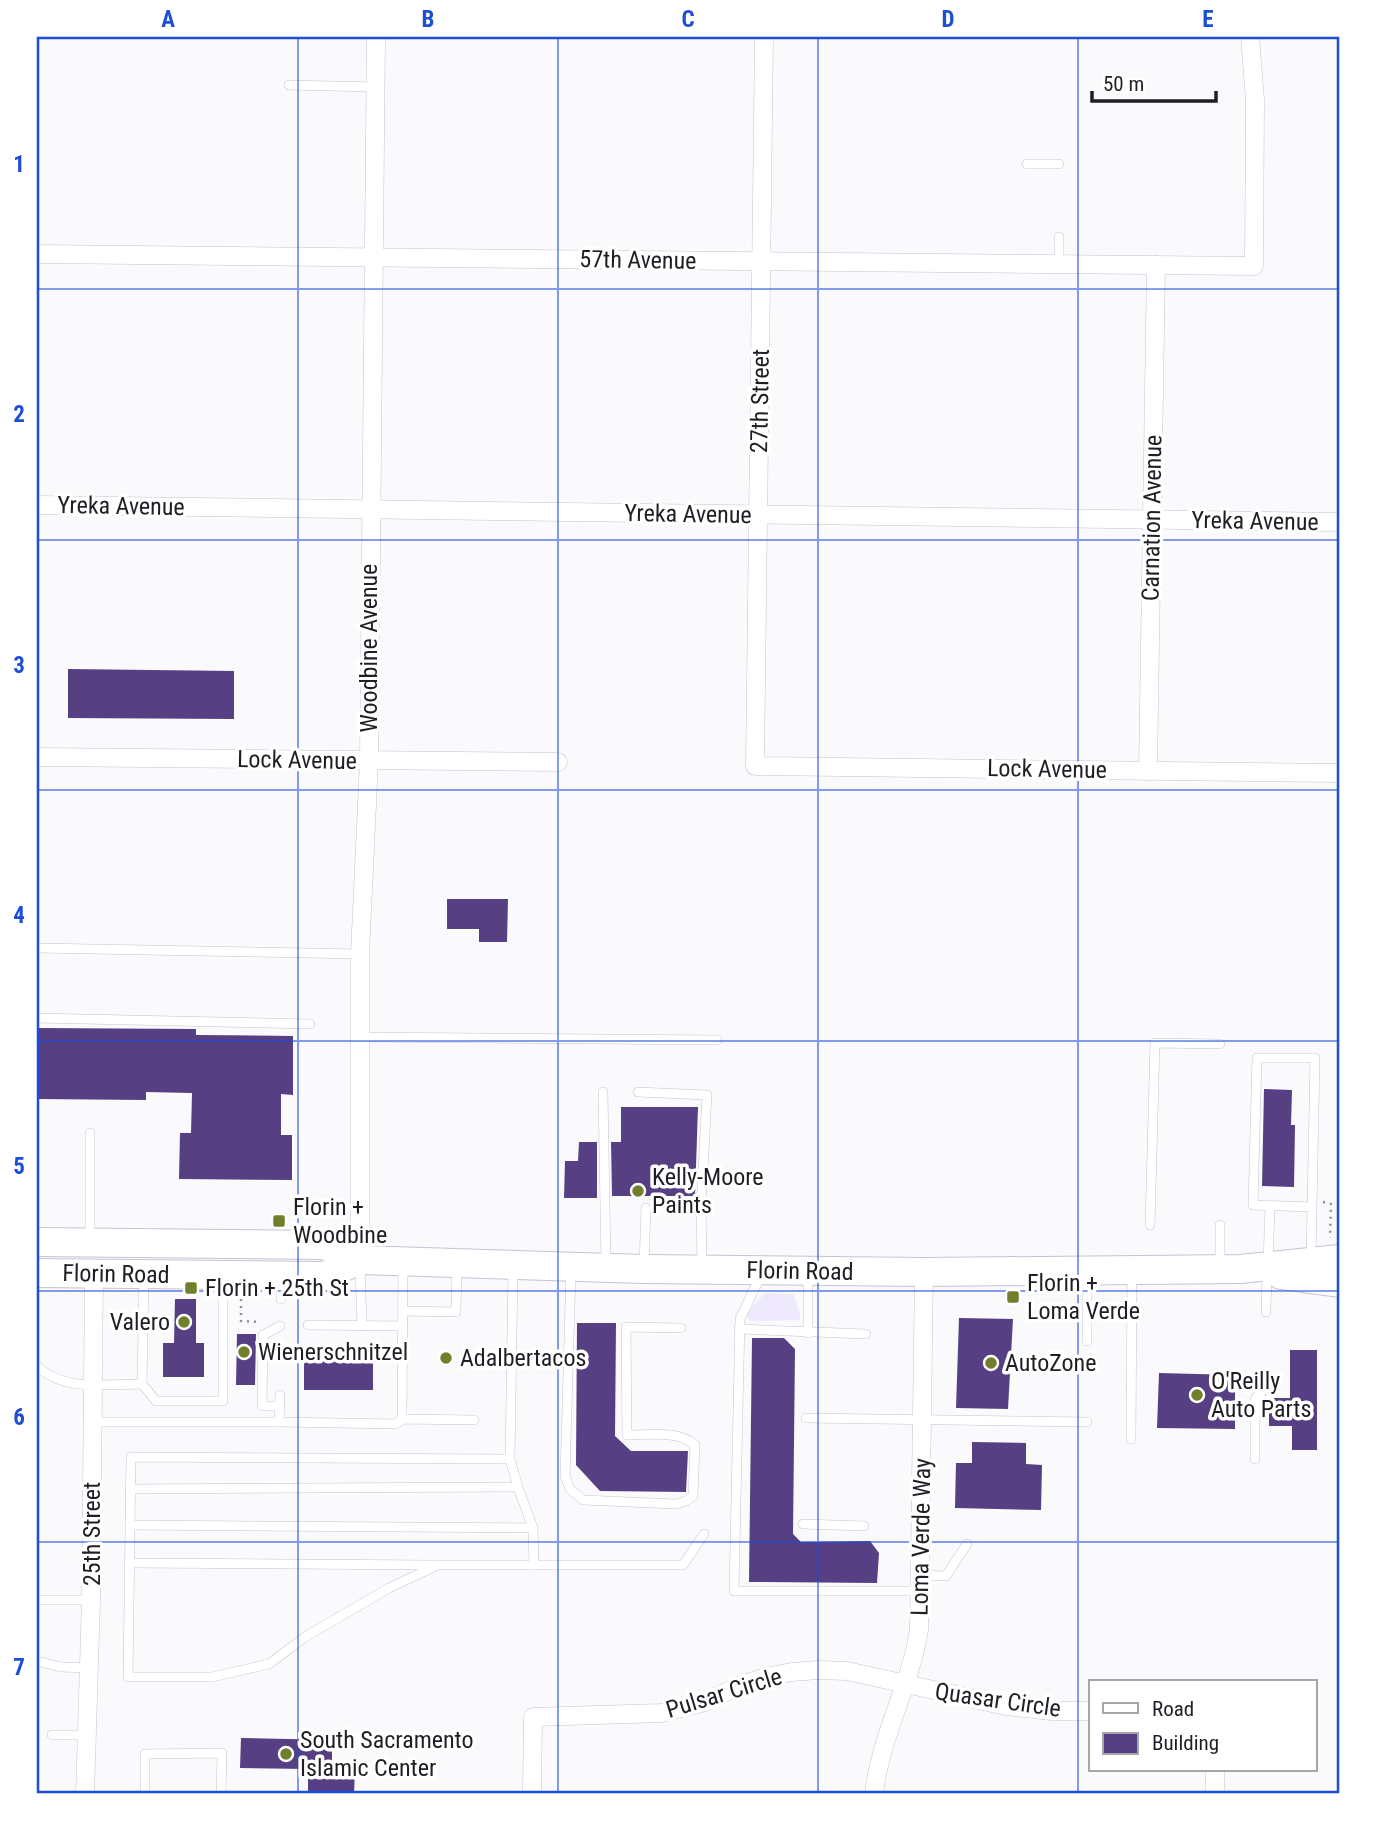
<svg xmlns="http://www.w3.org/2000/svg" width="1376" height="1831" font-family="'Roboto Condensed',sans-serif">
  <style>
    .green { fill: #eee9fd }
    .building { fill: #563f83 }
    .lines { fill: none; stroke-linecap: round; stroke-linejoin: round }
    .service-casing { stroke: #c6c2d3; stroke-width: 10 }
    .minor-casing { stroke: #c6c2d3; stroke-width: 19 }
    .primary-casing { stroke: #c6c2d3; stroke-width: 30 }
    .path { stroke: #908e93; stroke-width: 2.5; stroke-dasharray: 2 5; stroke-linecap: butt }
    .service { stroke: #fff; stroke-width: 9 }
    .minor { stroke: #fff; stroke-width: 18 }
    .primary { stroke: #fff; stroke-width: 28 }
    .grid { fill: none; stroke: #1d4ed8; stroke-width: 2; stroke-opacity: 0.55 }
    .poi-dot { fill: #717e2b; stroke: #fff; stroke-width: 2.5 }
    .labels { text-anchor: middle; stroke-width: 7; stroke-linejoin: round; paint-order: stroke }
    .street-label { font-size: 24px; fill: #201e24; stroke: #fff }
    .poi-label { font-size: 24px; fill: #201e24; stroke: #fff; text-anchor: start }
    .neatline { fill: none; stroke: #1d4ed8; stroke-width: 2.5 }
    .grid-label { font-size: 23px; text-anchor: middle; font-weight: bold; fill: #1d4ed8 }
  </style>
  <rect width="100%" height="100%" fill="#faf9fc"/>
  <polygon class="green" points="765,1293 793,1294 800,1313 800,1320 750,1321 746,1314"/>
  <g class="building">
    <polygon points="68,669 234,671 234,719 68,718"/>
    <polygon points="447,899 508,899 507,942 479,942 479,929 447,929"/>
    <polygon points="38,1028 196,1029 196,1035 293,1036 293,1095 281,1094 281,1135 292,1135 292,1180 179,1179 180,1133 191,1133 192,1093 146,1092 146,1100 37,1099"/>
    <polygon points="1264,1089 1292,1090 1291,1125 1295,1125 1294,1187 1262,1186"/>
    <polygon points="621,1107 698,1107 695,1196 612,1196 611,1142 621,1142"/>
    <polygon points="579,1142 597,1142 597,1198 564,1198 565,1161 578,1161"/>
    <polygon points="175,1299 196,1299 196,1343 204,1343 204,1377 163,1377 163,1343 174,1343"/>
    <polygon points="959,1318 1013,1319 1008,1409 956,1408"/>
    <polygon points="577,1323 616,1323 615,1436 631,1451 688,1451 686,1492 600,1491 576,1465"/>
    <polygon points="237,1334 256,1334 255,1385 236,1385"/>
    <polygon points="752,1338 784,1338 795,1349 793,1534 801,1542 870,1541 879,1553 877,1583 749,1582"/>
    <polygon points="1290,1350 1317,1350 1317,1450 1292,1450 1292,1426 1269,1426 1269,1398 1290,1398"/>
    <polygon points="373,1353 373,1390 304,1390 304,1354"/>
    <polygon points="1159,1373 1235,1375 1235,1429 1157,1428"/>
    <polygon points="972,1442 1026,1443 1026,1464 1042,1465 1041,1510 955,1508 956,1463 972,1463"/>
    <polygon points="241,1738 332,1740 332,1768 355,1769 354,1794 308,1794 308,1769 240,1768"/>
  </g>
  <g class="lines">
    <defs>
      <g id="service">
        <polyline points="289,85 375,87"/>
        <polyline points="1027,164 1059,164"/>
        <polyline points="1059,264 1059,237"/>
        <polyline points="37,948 360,954"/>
        <polyline points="37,1018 310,1024"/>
        <polyline points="360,1037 717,1040"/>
        <polyline points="603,1092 606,1263"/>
        <polyline points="638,1092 707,1095 701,1206 702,1264"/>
        <polyline points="1150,1225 1155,1043 1220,1044"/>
        <polyline points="1220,1225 1220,1264"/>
        <polyline points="90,1241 90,1133"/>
        <polyline points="1311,1258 1315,1058 1257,1058 1253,1205 1312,1207"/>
        <polyline points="1268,1263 1270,1206"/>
        <polyline points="360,1265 362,1326"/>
        <polyline points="644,1267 646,1208"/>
        <polyline points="513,1270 510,1459 518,1487 533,1528 534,1565"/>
        <path d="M571 1270 565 1476 570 1489 583 1500 676 1504 686 1501 693 1496 695 1445C679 1430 648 1435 627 1435L626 1327 681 1328"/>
        <polyline points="1087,1273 1087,1341"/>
        <polyline points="761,1275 740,1319 734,1591 920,1591"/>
        <polyline points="808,1275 808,1333"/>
        <polyline points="281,1299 281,1277"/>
        <polyline points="403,1311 456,1312 457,1265"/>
        <polyline points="1266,1312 1267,1273"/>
        <polyline points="308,1325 403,1326"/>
        <polyline points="739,1329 866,1334"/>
        <path d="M37 1366C64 1392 107 1384 142 1384L144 1276"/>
        <polyline points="142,1384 156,1401 223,1401 223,1279"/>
        <polyline points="280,1406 262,1406 263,1335 280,1326"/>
        <polyline points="806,1418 1087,1422"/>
        <polyline points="402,1419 403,1264"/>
        <polyline points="93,1422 279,1422 280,1395"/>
        <polyline points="279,1422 396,1424 402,1419 474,1420"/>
        <polyline points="1131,1439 1132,1272"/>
        <polyline points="510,1459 131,1457 128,1677 212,1677 269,1664 305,1637 389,1588 438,1565 683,1565 704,1534"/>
        <polyline points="1255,1459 1255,1399 1267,1386"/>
        <polyline points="130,1489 518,1487"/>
        <polyline points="803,1524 864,1526"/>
        <polyline points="130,1525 533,1528"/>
        <polyline points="130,1563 432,1565"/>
        <polyline points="920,1575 946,1576 967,1544"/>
        <polyline points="37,1600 91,1600"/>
        <polyline points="37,1661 61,1667 88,1668"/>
        <polyline points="52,1735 86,1735"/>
        <polyline points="145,1794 145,1754 222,1753 221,1794"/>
      </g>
      <g id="minor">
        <polyline points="764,37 755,766 1339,773"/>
        <polyline points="37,254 1254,266 1255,100 1250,37"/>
        <polyline points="37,505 1339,522"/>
        <polyline points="37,757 558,762"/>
        <polyline points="1148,771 1156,265"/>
        <polyline points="360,1260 360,954 369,761 376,37"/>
        <polyline points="1215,1770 1215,1794"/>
        <polyline points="85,1794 91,1600 94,1274"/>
        <polyline points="532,1794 533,1717 661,1713 705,1702 741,1685 766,1677 792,1672 818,1670 847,1671 1006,1706 1052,1711 1091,1711"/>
        <path d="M874 1794C880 1737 910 1687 919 1630L924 1272"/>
      </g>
      <g id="primary">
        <polyline points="37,1242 324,1245 360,1260 644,1269 924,1272 1240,1269 1339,1259"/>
        <polyline points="37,1273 324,1276 360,1260"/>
        <polyline points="1281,1275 1339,1283"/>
      </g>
    </defs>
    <use href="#service" class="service-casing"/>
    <use href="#minor" class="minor-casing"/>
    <use href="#primary" class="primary-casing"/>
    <g class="path">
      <polyline points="1323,1202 1331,1204 1330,1238"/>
      <polyline points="241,1299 241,1321 260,1322"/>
    </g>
    <use href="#service" class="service"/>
    <use href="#minor" class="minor"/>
    <use href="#primary" class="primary"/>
  </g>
  <path class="grid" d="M298 37V1794M558 37V1794M818 37V1794M1078 37V1794M37 289H1339M37 540H1339M37 790H1339M37 1041H1339M37 1291H1339M37 1542H1339"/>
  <g class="poi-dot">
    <circle cx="638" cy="1191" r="7"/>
    <rect x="272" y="1214" width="14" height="14" rx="3.5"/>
    <rect x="184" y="1281" width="14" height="14" rx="3.5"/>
    <rect x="1006" y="1290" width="14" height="14" rx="3.5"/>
    <circle cx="184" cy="1322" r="7"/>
    <circle cx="244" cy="1352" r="7"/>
    <circle cx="446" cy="1358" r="7"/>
    <circle cx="991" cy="1363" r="7"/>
    <circle cx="1197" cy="1395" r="7"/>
    <circle cx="286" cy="1754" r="7"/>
  </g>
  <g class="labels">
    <g class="street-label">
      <text transform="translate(638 260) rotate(1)" y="8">57th Avenue</text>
      <text transform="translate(760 401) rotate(-89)" y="8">27th Street</text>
      <text transform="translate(121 506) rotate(1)" y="8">Yreka Avenue</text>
      <text transform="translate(688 514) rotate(1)" y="8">Yreka Avenue</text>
      <text transform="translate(1152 518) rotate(-89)" y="8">Carnation Avenue</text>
      <text transform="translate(1255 521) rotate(1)" y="8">Yreka Avenue</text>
      <text transform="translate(369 648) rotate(-90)" y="8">Woodbine Avenue</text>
      <text transform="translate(297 760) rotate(1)" y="8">Lock Avenue</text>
      <text transform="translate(1047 769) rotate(1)" y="8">Lock Avenue</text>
      <text transform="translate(800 1271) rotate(1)" y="8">Florin Road</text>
      <text transform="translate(116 1274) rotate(1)" y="8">Florin Road</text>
      <text transform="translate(92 1534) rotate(-90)" y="8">25th Street</text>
      <text transform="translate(921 1537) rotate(-89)" y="8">Loma Verde Way</text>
      <text transform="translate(724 1693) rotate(-17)" y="8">Pulsar Circle</text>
      <text transform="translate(998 1700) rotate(8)" y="8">Quasar Circle</text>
    </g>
    <g class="poi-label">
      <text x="652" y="1185">Kelly-Moore<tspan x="652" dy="28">Paints</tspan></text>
      <text x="293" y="1215">Florin +<tspan x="293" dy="28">Woodbine</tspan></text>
      <text x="1027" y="1291">Florin +<tspan x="1027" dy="28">Loma Verde</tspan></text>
      <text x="205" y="1296">Florin + 25th St</text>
      <text x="170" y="1330" text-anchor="end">Valero</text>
      <text x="258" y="1360">Wienerschnitzel</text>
      <text x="460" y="1366">Adalbertacos</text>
      <text x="1005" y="1371">AutoZone</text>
      <text x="1211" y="1389">O'Reilly<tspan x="1211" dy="28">Auto Parts</tspan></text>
      <text x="300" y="1748">South Sacramento<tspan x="300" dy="28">Islamic Center</tspan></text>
    </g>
  </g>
  <rect width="1376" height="1831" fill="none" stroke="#ffffff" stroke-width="77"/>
  <rect x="1089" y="1680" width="228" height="91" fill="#ffffff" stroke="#a6a5a7" stroke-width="2"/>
  <rect x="1103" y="1703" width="35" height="10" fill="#ffffff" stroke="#a6a5a7" stroke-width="2"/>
  <text x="1152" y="1716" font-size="21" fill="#201e24">Road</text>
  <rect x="1103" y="1733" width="35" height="21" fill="#563f83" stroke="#a6a5a7" stroke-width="2"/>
  <text x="1152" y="1750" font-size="21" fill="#201e24">Building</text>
  <path d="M1092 91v10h124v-10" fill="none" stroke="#201e24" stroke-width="3.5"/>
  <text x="1103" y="91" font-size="21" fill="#201e24" stroke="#ffffff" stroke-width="5" paint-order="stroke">50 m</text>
  <rect x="38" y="38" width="1300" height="1754" class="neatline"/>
  <g class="grid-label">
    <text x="168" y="27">A</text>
    <text x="428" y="27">B</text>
    <text x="688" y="27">C</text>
    <text x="948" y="27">D</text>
    <text x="1208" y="27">E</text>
    <text x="19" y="172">1</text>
    <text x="19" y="422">2</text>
    <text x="19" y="673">3</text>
    <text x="19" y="923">4</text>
    <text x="19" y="1174">5</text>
    <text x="19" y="1425">6</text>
    <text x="19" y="1675">7</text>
  </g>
</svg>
